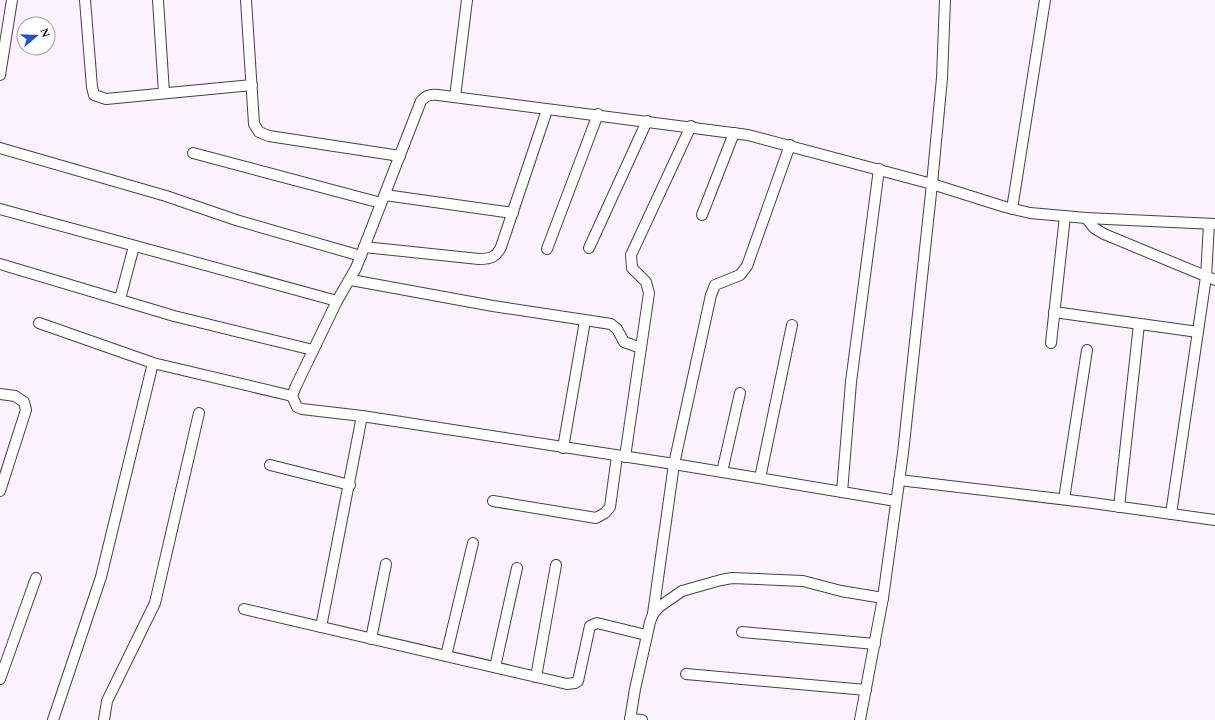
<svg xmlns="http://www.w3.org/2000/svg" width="1215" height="720" font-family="Spectral,serif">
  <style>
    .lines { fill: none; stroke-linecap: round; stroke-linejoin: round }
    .minor-casing { stroke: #434343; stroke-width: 12 }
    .minor { stroke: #fff; stroke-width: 10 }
  </style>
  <rect width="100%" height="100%" fill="#faf3ff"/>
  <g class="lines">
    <defs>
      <g id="minor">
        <polyline points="85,0 92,87 94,95 106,99 252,85"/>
        <polyline points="158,0 164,93"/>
        <polyline points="246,0 254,124 259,132 269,136 400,156"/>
        <polyline points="0,75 12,0"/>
        <polyline points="455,97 467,0"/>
        <polyline points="0,148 166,196 236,220 361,256"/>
        <polyline points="193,153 381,203"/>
        <polyline points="385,195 513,213"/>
        <polyline points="0,209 337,301"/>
        <polyline points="1012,209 1045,0"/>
        <polyline points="702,215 734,133"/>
        <polyline points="1086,218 1094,228 1104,234 1215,280"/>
        <path d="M364 247 479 259C491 259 496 257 501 247L547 110"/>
        <polyline points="589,248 647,121"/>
        <polyline points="547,249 598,114"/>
        <polyline points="0,264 174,316 313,350"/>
        <polyline points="351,280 493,306 611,324 617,329 624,342 641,348"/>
        <polyline points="120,299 134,246"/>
        <polyline points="1054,312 1198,332"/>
        <polyline points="39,323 153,363 292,396"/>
        <polyline points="1051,343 1065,216"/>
        <polyline points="0,394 15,396 24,402 26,410 0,491"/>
        <polyline points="563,448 585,321"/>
        <polyline points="625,457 649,293 646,282 632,268 631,255 691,126"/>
        <polyline points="270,465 350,485"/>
        <polyline points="722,472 740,393"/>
        <polyline points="760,478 792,325"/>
        <polyline points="899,480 1085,502 1215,520"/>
        <polyline points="842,492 851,382 879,169"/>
        <polyline points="1064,499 1087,350"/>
        <polyline points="493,501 596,518 605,513 610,507 617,456"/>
        <path d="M896 501 674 464 362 416 302 409 297 407 292 396 296 386 337 301 356 268 421 101C426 95 431 94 438 95L748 135 932 184 1005 207 1030 213 1086 218 1215 224"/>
        <polyline points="1119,507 1139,324"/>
        <polyline points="1171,514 1206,277 1209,224"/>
        <polyline points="244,609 567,684 575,683 578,681 590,626 597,623 646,635"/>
        <polyline points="653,614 674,464 711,295 715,285 740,275 747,266 790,145"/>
        <polyline points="321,627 362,416"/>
        <polyline points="742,632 875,644"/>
        <polyline points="371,639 386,564"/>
        <polyline points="446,656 473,543"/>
        <polyline points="495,667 517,568"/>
        <polyline points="686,674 866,690"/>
        <polyline points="536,677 556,565"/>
        <polyline points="0,679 36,578"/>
        <polyline points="630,719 642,720"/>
        <polyline points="53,720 101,577 153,363"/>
        <polyline points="104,720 107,701 155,603 199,413"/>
        <polyline points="630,720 635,689 650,622 653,614 659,607 682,591 721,580 732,578 803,581 841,591 883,598"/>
        <polyline points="860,720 883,598 903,453 932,184 942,78 945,0"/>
      </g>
    </defs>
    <use href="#minor" class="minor-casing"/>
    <use href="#minor" class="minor"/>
  </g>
  <g transform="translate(36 36) rotate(71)"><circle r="19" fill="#ffffff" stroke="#9f9f9f"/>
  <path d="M0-3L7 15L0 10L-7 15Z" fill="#2451c4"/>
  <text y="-6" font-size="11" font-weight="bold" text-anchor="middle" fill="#101010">N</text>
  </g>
</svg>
